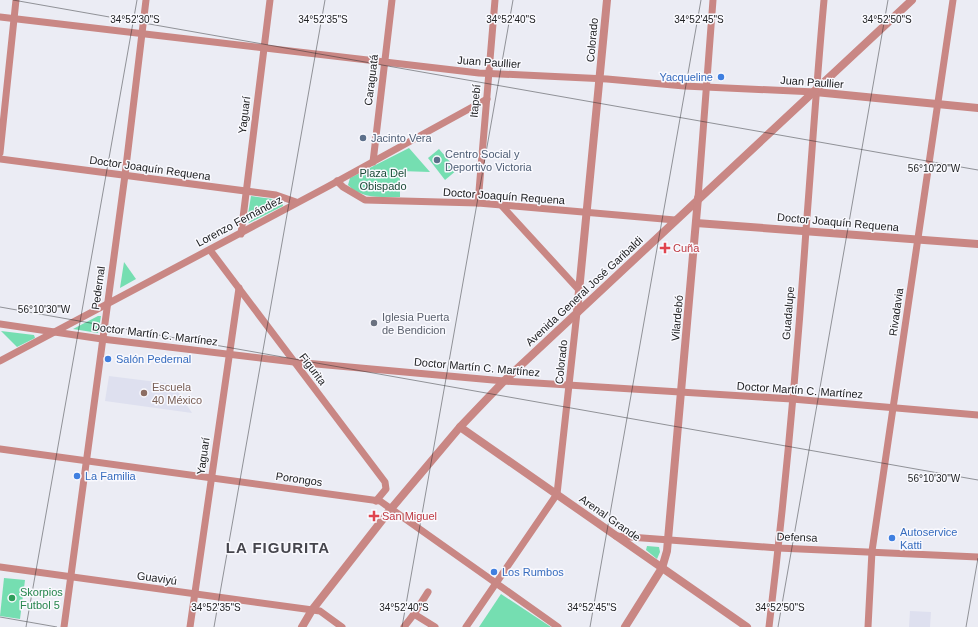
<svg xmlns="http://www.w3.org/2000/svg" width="978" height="627" font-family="Arial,sans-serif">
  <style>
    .built { fill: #dee0ef }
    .green { fill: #75deb1 }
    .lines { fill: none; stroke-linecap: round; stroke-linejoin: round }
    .minor { stroke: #c98784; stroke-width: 7 }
    .tertiary { stroke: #c98784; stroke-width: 8 }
    .ticks { fill: none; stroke: #222325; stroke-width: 1; stroke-opacity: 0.45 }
    .shop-dot { fill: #3f7fe0; stroke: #f9f9fe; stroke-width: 1.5 }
    .service-dot { fill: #5c6f8a; stroke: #f9f9fe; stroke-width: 1.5 }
    .health-dot { fill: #e0444e; stroke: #f9f9fe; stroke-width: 1.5 }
    .worship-dot { fill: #6b7280; stroke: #f9f9fe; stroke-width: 1.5 }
    .education-dot { fill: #8d6e63; stroke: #f9f9fe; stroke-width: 1.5 }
    .leisure-dot { fill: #2e9e5b; stroke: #f9f9fe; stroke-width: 1.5 }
    .labels { text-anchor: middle; stroke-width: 3; stroke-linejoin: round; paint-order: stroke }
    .street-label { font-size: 11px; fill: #222325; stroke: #f9f9fe }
    .shop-label { font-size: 11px; fill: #366cbe; stroke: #f9f9fe; text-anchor: start }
    .service-label { font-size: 11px; fill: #4e5e75; stroke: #f9f9fe; text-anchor: start }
    .park-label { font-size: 11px; fill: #1b4a37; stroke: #f9f9fe }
    .health-label { font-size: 11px; fill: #be3a42; stroke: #f9f9fe; text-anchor: start }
    .worship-label { font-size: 11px; fill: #5b616d; stroke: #f9f9fe; text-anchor: start }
    .education-label { font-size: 11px; fill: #785e54; stroke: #f9f9fe; text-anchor: start }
    .leisure-label { font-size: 11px; fill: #27864d; stroke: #f9f9fe; text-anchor: start }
    .district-label { font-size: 15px; font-weight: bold; letter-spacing: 1px; fill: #45454c; stroke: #f9f9fe }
    .ticks-label { font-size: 10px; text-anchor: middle; fill: #222325; stroke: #f9f9fe; stroke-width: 3; stroke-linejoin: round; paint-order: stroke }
  </style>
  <rect width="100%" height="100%" fill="#ebecf4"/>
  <g class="built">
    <polygon points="109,376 173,384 192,413 105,401"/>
    <polygon points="910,611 931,612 930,627 909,627"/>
  </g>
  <g class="green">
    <path d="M409 148 430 172 400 171V197C382 197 361 199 348 185L350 178Z"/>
    <polygon points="439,149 457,170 445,180 428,158"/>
    <polygon points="251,196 280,200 282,201 283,206 249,223 247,220"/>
    <polygon points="124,262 136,279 120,288"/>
    <polygon points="98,316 101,316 98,333 73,329"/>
    <polygon points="1,331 34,335 35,338 17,347"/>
    <polygon points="647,546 659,547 660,552 657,559 646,550"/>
    <polygon points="4,578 25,580 20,619 0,616"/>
    <polygon points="501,594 551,627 479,627"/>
  </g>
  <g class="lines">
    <g class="minor">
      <polyline points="0,17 479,73 607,79 684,86 815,92"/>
      <polyline points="0,153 16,0"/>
      <polyline points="0,159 276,195 296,202"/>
      <polyline points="373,162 392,0"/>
      <polyline points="337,181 343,187 365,200 478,203 675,220"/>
      <polyline points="698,198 713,0"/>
      <polyline points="478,203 495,0"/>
      <polyline points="501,205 579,290"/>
      <polyline points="241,234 270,0"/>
      <polyline points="210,250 385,482 386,489 376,501"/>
      <polyline points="0,324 102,339 294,362 504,381 792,399 978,415"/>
      <polyline points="0,361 327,187 487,99"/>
      <polyline points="0,449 380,501 558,627"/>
      <polyline points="616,536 778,548 978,557"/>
      <polyline points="0,567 320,611 342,627"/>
      <polyline points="414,614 428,592"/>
      <polyline points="64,627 125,175 146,0"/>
      <polyline points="190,627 239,288"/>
      <polyline points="404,627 414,614 435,627"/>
      <polyline points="466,627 557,494 577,312"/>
      <path d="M769 627C785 495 797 363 806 230 812 153 817 77 824 0"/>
      <polyline points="868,627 872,551 953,0"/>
    </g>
    <g class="tertiary">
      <polyline points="815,92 978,108"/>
      <polyline points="696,223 978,244"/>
      <polyline points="577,312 607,0"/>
      <polyline points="460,427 747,627"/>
      <polyline points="302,627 312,610 390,510 460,427 504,381 912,0"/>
      <polyline points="625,627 662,568 667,551 698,198"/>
    </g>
  </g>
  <path class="ticks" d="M13 0 978 170M0 307 978 480M0 617 57 627M26 627 137 0M214 627 325 0M402 627 513 0M590 627 701 0M778 627 888 0M966 627 978 558"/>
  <g class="shop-dot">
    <circle cx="721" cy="77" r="4"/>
    <circle cx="108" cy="359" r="4"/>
    <circle cx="77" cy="476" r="4"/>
    <circle cx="892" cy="538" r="4"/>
    <circle cx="494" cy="572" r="4"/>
  </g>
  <g class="service-dot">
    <circle cx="363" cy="138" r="4"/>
    <circle cx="437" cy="160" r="4"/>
  </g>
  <g class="health-dot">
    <path d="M663 242h4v4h4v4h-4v4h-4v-4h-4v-4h4z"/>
    <path d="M372 510h4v4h4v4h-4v4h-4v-4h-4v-4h4z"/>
  </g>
  <circle class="worship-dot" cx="374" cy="323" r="4"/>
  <circle class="education-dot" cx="144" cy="393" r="4"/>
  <circle class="leisure-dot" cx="12" cy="598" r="4"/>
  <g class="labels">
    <g class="street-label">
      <text transform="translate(592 40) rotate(-85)" y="4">Colorado</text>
      <text transform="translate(489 62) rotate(4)" y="4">Juan Paullier</text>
      <text transform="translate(371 80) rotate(-83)" y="4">Caraguatá</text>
      <text transform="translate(812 82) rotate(4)" y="4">Juan Paullier</text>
      <text transform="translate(475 101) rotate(-85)" y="4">Itapebí</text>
      <text transform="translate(244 115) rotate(-83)" y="4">Yaguarí</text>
      <text transform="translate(150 168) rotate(8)" y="4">Doctor Joaquín Requena</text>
      <text transform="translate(504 196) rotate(4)" y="4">Doctor Joaquín Requena</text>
      <text transform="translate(239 221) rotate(-28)" y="4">Lorenzo Fernández</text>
      <text transform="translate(838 222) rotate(5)" y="4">Doctor Joaquín Requena</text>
      <text transform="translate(98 288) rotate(-82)" y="4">Pedernal</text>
      <text transform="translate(584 291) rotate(-43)" y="4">Avenida General José Garibaldi</text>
      <text transform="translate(896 312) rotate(-82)" y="4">Rivadavia</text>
      <text transform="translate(788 313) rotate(-85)" y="4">Guadalupe</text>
      <text transform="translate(677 318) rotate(-85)" y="4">Vilardebó</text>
      <text transform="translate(155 334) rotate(7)" y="4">Doctor Martín C. Martínez</text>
      <text transform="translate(561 362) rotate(-84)" y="4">Colorado</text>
      <text transform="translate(477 367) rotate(5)" y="4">Doctor Martín C. Martínez</text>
      <text transform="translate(313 369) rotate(53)" y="4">Figurita</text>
      <text transform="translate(800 390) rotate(4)" y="4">Doctor Martín C. Martínez</text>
      <text transform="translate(203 456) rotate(-82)" y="4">Yaguarí</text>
      <text transform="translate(299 479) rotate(8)" y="4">Porongos</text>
      <text transform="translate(610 518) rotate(35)" y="4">Arenal Grande</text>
      <text transform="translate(797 537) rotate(2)" y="4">Defensa</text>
      <text transform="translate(157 578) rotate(8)" y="4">Guaviyú</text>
    </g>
    <g class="shop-label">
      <text x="713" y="81" text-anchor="end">Yacqueline</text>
      <text x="116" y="363">Salón Pedernal</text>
      <text x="85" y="480">La Familia</text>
      <text x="900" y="536">Autoservice<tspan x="900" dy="13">Katti</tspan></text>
      <text x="502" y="576">Los Rumbos</text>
    </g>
    <g class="service-label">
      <text x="371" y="142">Jacinto Vera</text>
      <text x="445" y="158">Centro Social y<tspan x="445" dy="13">Deportivo Victoria</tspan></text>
    </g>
    <g class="park-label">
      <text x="383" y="177">Plaza Del<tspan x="383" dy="13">Obispado</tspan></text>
    </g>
    <g class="health-label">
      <text x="673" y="252">Cuña</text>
      <text x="382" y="520">San Miguel</text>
    </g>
    <g class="worship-label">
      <text x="382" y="321">Iglesia Puerta<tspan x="382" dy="13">de Bendicion</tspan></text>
    </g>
    <g class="education-label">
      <text x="152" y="391">Escuela<tspan x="152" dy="13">40 México</tspan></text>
    </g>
    <g class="leisure-label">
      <text x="20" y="596">Skorpios<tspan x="20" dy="13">Futbol 5</tspan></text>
    </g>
    <g class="district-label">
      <text x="278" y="553">LA FIGURITA</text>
    </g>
  </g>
  <g class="ticks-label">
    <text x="135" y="23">34°52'30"S</text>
    <text x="323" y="23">34°52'35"S</text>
    <text x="511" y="23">34°52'40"S</text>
    <text x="699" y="23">34°52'45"S</text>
    <text x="887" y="23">34°52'50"S</text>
    <text x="934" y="172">56°10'20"W</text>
    <text x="44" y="313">56°10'30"W</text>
    <text x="934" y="482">56°10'30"W</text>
    <text x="216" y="611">34°52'35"S</text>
    <text x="404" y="611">34°52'40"S</text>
    <text x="592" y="611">34°52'45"S</text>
    <text x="780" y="611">34°52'50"S</text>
  </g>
</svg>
